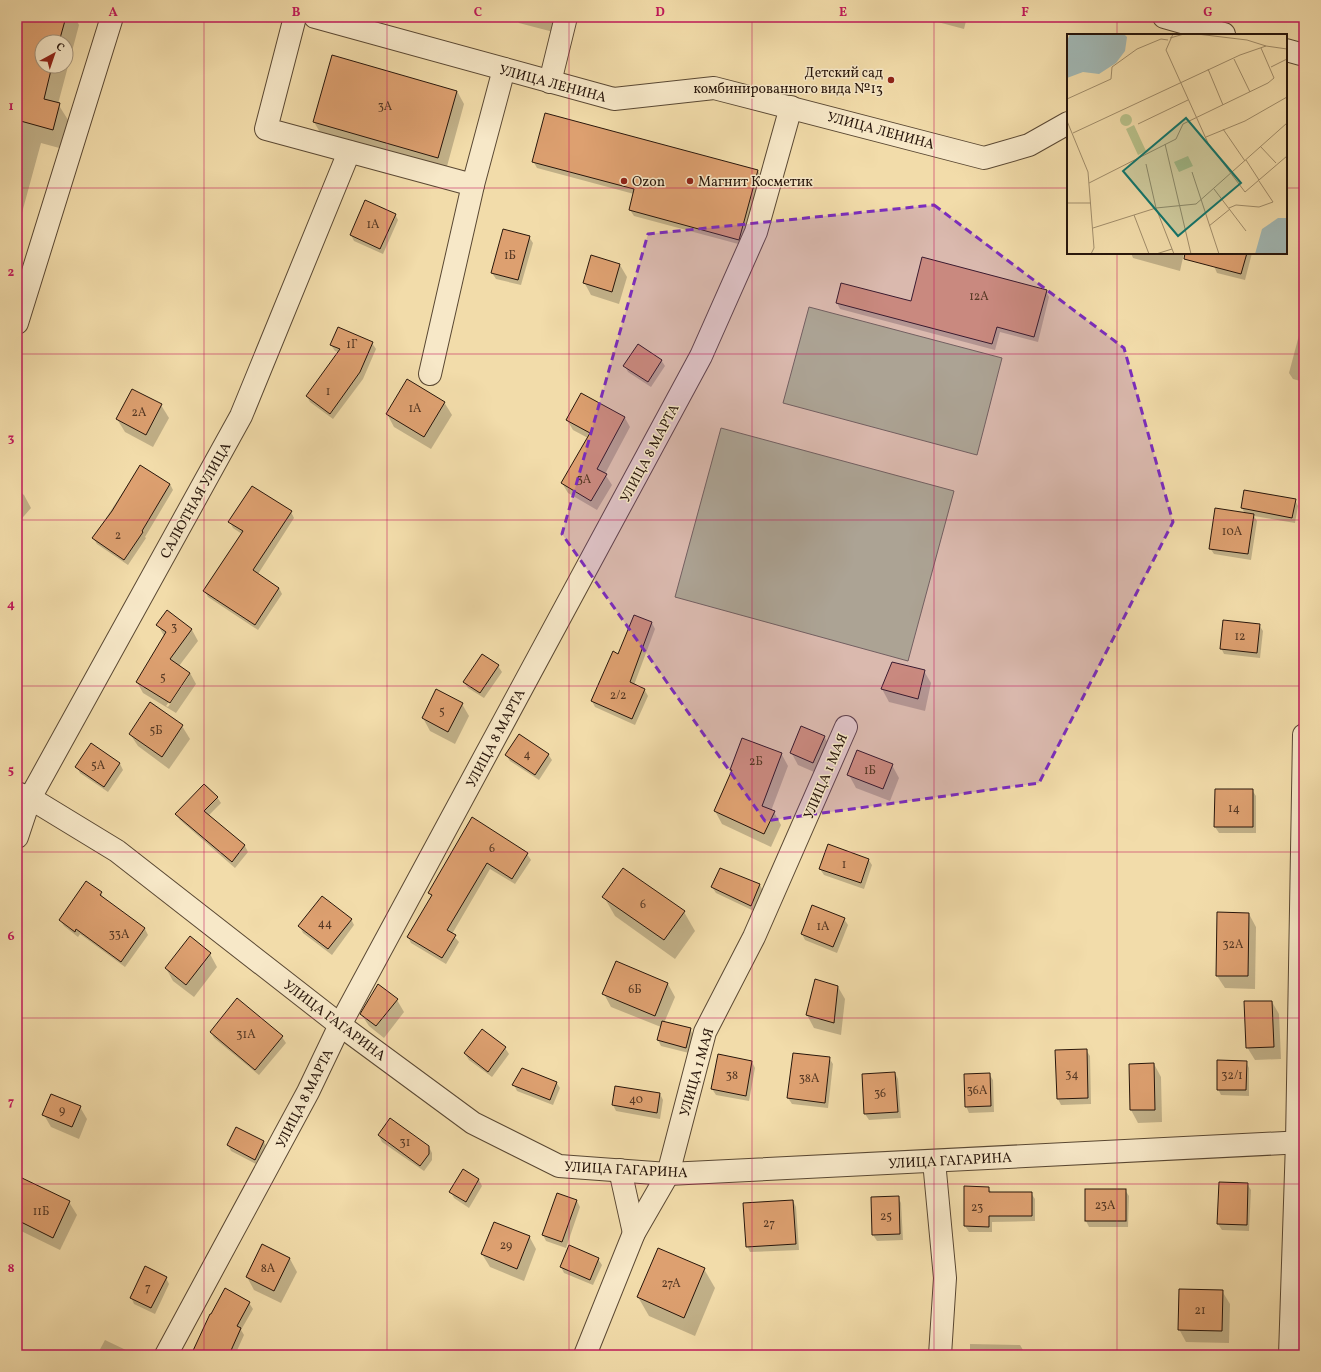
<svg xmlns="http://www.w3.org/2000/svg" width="1321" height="1372" font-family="Vollkorn,serif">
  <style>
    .green { fill: #b8c18a; stroke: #706c4a }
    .shadow { fill: #0003; fill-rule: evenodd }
    .building { fill: #dda070; stroke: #28160b }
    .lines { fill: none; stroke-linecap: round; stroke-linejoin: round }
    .minor-casing { stroke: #5a4833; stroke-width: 24 }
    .minor { stroke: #f7e8c8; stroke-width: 22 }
    .marked { fill: #7b2cbf; fill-opacity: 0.2; stroke: #7b2cbf; stroke-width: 3; stroke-dasharray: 8 5; stroke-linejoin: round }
    .grid { fill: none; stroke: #c2185b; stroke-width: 1; stroke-opacity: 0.55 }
    .poi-dot { fill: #8f2418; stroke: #f7e8c8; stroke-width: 1.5 }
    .labels { text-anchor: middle; stroke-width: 3; stroke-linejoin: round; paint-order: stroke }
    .number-label { font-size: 12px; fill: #553824 }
    .poi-label { font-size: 14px; fill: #28160b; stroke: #f7e8c8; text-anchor: start }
    .street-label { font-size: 14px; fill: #28160b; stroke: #f7e8c8 }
    .inset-road { fill: none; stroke: #a18d6a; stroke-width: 1 }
    .view { fill: #0f766e; fill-opacity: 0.15; stroke: #0f766e; stroke-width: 2 }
    .inset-edge { fill: none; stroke: #28160b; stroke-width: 2 }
    .neatline { fill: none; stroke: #c2185b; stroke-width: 1.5 }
    .grid-label { font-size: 13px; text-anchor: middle; font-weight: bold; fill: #c2185b }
  </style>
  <rect width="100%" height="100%" fill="#f2dcaa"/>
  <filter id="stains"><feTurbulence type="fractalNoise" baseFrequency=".005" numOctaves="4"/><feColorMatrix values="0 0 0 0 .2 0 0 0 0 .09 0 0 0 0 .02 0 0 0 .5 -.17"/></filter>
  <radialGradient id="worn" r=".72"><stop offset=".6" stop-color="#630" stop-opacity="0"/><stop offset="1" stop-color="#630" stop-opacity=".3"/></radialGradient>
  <g class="green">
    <polygon points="809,307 1002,358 977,455 783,403"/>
    <polygon points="721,428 954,491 908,661 675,597"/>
  </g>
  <g class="shadow">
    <path d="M17 17H75L79 25 58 104 70 123 63 149 41 143 17 231ZM42 42H66V66H42Z"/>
    <polygon points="515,17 565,17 561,34 519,23"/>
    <polygon points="919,17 967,17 964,29"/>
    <polygon points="457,91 464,104 446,170 321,134 314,122"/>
    <polygon points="533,161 758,171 761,177 742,245 634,216 630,210 634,194 537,168"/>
    <polygon points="395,214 398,220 383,254 354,241 351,235"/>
    <polygon points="529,237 533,243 521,285 496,279 492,273"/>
    <polygon points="1131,253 1184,253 1180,271 1133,258"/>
    <polygon points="1217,253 1252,253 1245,280 1217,273 1214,266"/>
    <polygon points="620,265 627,277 619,304 591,295 584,282"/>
    <polygon points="1046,291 1049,297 1038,342 1000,332 995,350 840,309 837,303 911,303"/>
    <polygon points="1302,324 1304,324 1304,382 1293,379 1289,373"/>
    <polygon points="372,343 376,349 363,379 333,419 310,402 307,396 338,352 335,351 331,345"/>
    <polygon points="661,360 665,366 651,387 628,372 625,366"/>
    <polygon points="581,394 625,418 630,427 605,474 612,485 597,510 568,493 562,483 588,438 573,430 567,420"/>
    <polygon points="444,402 452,415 431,449 394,427 387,414"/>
    <polygon points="161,405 169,418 153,447 125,432 117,419"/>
    <polygon points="140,466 170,484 173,490 145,537 146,538 128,565 97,544 93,538"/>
    <polygon points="17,489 24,495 31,508 17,524"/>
    <polygon points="1245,491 1295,500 1298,506 1295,523 1254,516 1257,521 1251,560 1214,554 1210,548 1245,514 1242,508"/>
    <polygon points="291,512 294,518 258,574 279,588 282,594 258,630 208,597 205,591 242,534 233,528 230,522"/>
    <path d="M168 612 192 630 198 641 179 666 190 673 196 684 176 713 143 693 137 682 164 636 158 625ZM187 676H189L168 707 166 706Z"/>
    <polygon points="652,623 655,629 634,685 644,689 648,696 635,725 595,707 592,701 619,656"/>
    <polygon points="1259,625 1263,631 1260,658 1224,654 1221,648"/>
    <polygon points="892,663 924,671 931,683 925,711 889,702 882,689"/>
    <polygon points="498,666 502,672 484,698 468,688 464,682"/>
    <polygon points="150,704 182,726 190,739 169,769 138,746 130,734"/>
    <polygon points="462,704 469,716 455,744 430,731 423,718"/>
    <polygon points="17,711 20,716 17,722"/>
    <polygon points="824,736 831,749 821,775 798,765 791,752"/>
    <polygon points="91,745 120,764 123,770 108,792 80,773 77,767"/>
    <polygon points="781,753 788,766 771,811 774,812 781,825 771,847 722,824 715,811 732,772 731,770"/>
    <polygon points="548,754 552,760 539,780 510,761 506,755"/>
    <polygon points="892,765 899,778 890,801 856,788 849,775"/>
    <polygon points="1252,790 1256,796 1256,833 1219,833 1215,827"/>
    <polygon points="217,797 221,803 208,816 245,846 248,852 235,868 180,820 176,814"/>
    <polygon points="473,819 527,854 531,860 515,884 490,869 452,934 459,942 446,964 411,943 408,937 432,897 429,893"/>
    <polygon points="868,859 872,865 864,889 824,875 820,869"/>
    <polygon points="720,870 760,885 763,891 754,911 716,893 712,887"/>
    <polygon points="101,893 104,900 145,929 148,935 125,967 80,934 78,937 64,926 60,920"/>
    <polygon points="604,897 684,912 695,931 675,959 615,916"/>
    <polygon points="813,906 844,919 848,925 837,953 805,940 802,934"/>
    <polygon points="1249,914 1256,927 1255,989 1225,988 1217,976"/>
    <polygon points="351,919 354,925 332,955 303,933 300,927"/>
    <polygon points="210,954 217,967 194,997 173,981 166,968"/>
    <polygon points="668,984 675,997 664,1023 690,1029 693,1035 689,1053 661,1046 658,1040 661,1027 611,1007 604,994"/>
    <polygon points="838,987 845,999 841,1035 814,1028 807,1015"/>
    <polygon points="238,1000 282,1037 286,1043 259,1075 214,1038 211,1032"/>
    <polygon points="397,1000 404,1012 384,1038 369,1026 361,1014"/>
    <polygon points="1272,1002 1279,1014 1281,1059 1255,1060 1247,1047"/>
    <polygon points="505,1048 509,1054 492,1077 469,1060 465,1054"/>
    <polygon points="1086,1050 1090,1056 1091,1104 1061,1105 1058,1099"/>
    <polygon points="829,1058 833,1064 828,1108 792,1104 788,1098"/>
    <polygon points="752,1062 755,1068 749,1101 716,1095 712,1089"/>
    <polygon points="1246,1062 1249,1068 1249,1096 1221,1095 1218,1089"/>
    <polygon points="1154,1064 1161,1077 1162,1122 1138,1123 1131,1110"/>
    <polygon points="895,1073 898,1079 901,1118 869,1120 865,1114"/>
    <polygon points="989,1074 993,1080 994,1112 969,1113 966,1106"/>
    <polygon points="556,1082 560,1088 553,1105 517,1091 514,1085"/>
    <polygon points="616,1087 660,1094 663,1100 660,1119 616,1111 613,1105"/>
    <polygon points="80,1107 87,1119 79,1139 51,1127 44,1115"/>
    <polygon points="236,1128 264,1142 267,1148 258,1165 231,1151 228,1145"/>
    <polygon points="379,1136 429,1147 432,1153 432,1160 424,1171 382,1142"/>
    <polygon points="479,1180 482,1186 469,1208 454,1198 451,1192"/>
    <polygon points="1247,1184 1251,1190 1249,1231 1222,1230 1218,1224"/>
    <polygon points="965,1187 988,1188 992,1193 1031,1193 1035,1199 1035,1221 992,1222 992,1232 969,1232 965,1226"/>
    <polygon points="1125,1190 1129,1196 1128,1227 1089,1227 1086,1221"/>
    <polygon points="17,1192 69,1202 77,1215 60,1250 17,1229"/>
    <polygon points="557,1194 577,1201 580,1207 566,1248 546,1241 543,1235"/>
    <polygon points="898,1197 901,1203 903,1240 877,1241 873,1235 872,1198"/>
    <polygon points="793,1201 796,1207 799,1250 750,1252 747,1246"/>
    <polygon points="529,1236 536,1249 524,1281 490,1267 482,1254"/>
    <polygon points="262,1245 290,1259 297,1272 281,1303 254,1290 247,1277"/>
    <polygon points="598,1259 602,1265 593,1285 564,1273 561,1267"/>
    <polygon points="704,1269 715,1288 695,1336 649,1316 638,1297"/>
    <polygon points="166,1278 169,1284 155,1314 134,1304 131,1297"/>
    <polygon points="1222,1291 1230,1304 1229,1343 1186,1342 1179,1329"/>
    <polygon points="249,1303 253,1309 241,1330 244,1335 235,1355 196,1355"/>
    <polygon points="105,1340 130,1352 132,1355 97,1355"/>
    <polygon points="970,1344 1020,1345 1026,1355 970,1355"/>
  </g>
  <g class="building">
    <polygon points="17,17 66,17 59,42 42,42 42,66 52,66 44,99 60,103 53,130 17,120"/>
    <polygon points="332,55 457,91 438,158 313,122"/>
    <polygon points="545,113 758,170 739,240 629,210 634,189 532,162"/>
    <polygon points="365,200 396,214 380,249 350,235"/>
    <polygon points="503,229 530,236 518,280 491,273"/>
    <polygon points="1185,253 1247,253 1241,274 1184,259"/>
    <polygon points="591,255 620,264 612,292 583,283"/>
    <polygon points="922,257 1047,290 1034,337 997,327 992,344 836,303 841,283 911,301"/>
    <polygon points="338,327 373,342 360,372 330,414 306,396 340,349 330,345"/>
    <polygon points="638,344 662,360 648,382 623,366"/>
    <polygon points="407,379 445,402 424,437 386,414"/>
    <polygon points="132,389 162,404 146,435 116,419"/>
    <polygon points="581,393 625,417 597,469 607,474 591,501 561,483 590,433 566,420"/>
    <polygon points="140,465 170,484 142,531 143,532 124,560 92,538 112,511"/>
    <polygon points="252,486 292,511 253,570 279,588 255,625 203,591 243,531 228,522"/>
    <polygon points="1244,490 1296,499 1292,518 1241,508"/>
    <polygon points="1215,508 1254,514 1248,554 1209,549"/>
    <polygon points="167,610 192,629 170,659 190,673 170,703 136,682 166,632 156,625"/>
    <polygon points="634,615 652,622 630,682 645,689 632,719 591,701 613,651 618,654"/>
    <polygon points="1223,620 1260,624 1257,653 1220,649"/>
    <polygon points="482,654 499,665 480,693 463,682"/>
    <polygon points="892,662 925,670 918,699 881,689"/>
    <polygon points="436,689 463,703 448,732 422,718"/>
    <polygon points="150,702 183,725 162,757 129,734"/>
    <polygon points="801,726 825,736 813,763 790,753"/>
    <polygon points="519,734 549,754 535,775 505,755"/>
    <polygon points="742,738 782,753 762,806 775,811 764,834 714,811 732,770 730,770"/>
    <polygon points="91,743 120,763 104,787 75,767"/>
    <polygon points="857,750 893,764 883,789 847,775"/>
    <polygon points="204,784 218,797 204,811 245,845 232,862 175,814"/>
    <polygon points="1215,789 1253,789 1253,827 1214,827"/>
    <polygon points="472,817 528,853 512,879 487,863 447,930 456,935 442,958 407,937 432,895 428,893"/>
    <polygon points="828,844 869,859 861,883 819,869"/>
    <polygon points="623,868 685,911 664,940 602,897"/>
    <polygon points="720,868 760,884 751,906 711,887"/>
    <polygon points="86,881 102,892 100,895 145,928 121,962 76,929 75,932 59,920"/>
    <polygon points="322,896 352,919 328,949 298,926"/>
    <polygon points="812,905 845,918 833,947 801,934"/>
    <polygon points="1217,912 1249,913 1248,976 1216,976"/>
    <polygon points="190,936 211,953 186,985 165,968"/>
    <polygon points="616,961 668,983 655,1016 602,994"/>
    <polygon points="815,979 838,986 834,1023 806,1015"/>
    <polygon points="378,984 398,999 376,1026 360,1014"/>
    <polygon points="237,998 283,1036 255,1070 210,1032"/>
    <polygon points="1244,1001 1272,1001 1274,1047 1246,1048"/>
    <polygon points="662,1021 691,1028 686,1048 657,1040"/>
    <polygon points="482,1029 506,1047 488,1072 464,1053"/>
    <polygon points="1087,1049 1088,1098 1057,1099 1055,1050"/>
    <polygon points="793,1053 830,1057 825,1103 787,1098"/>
    <polygon points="718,1054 752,1061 746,1096 711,1089"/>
    <polygon points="1217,1060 1247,1061 1246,1090 1217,1090"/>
    <polygon points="1154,1063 1155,1110 1130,1110 1129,1064"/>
    <polygon points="522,1068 557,1082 550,1100 512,1085"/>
    <polygon points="895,1072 898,1112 864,1114 862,1074"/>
    <polygon points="990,1073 991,1106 965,1107 964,1074"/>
    <polygon points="615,1086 660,1093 657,1113 612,1105"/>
    <polygon points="51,1094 81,1106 72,1127 42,1115"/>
    <polygon points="390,1118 429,1146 429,1154 420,1166 378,1135"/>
    <polygon points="236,1127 264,1141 255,1160 227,1145"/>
    <polygon points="463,1169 479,1179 466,1202 449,1192"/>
    <polygon points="22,1178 70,1201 53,1238 17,1220 17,1190"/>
    <polygon points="1219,1182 1248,1183 1247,1225 1217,1224"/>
    <polygon points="964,1186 989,1187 989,1192 1032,1192 1032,1216 989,1216 989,1227 964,1226"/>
    <rect x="1085" y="1189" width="41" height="32"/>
    <polygon points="557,1193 577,1200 562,1242 542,1235"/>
    <polygon points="899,1196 900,1234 872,1235 871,1197"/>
    <polygon points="793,1200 796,1244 746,1247 743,1203"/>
    <polygon points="494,1222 530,1236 517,1269 481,1254"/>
    <polygon points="262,1244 290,1258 274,1291 246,1277"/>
    <polygon points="569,1245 599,1258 590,1280 560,1267"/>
    <polygon points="658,1248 705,1268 684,1318 637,1297"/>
    <polygon points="145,1266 167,1277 151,1308 130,1298"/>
    <polygon points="225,1288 250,1302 237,1326 241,1328 229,1355 191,1355 210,1314 211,1314"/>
    <polygon points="1179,1289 1223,1290 1222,1331 1178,1330"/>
  </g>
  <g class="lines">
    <defs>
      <g id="minor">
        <polyline points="295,17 266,129 473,185 504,69"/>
        <polyline points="315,17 614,99 714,88 984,158 1029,145 1068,123"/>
        <polyline points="1164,17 1224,34"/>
        <polyline points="1286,50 1304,55"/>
        <polyline points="550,82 566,17"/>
        <polyline points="17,323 112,17"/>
        <polyline points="430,374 473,185"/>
        <polyline points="17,793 30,798 117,851 340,1025 473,1123 559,1166 668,1174 1304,1142"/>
        <polyline points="17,837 30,798 241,416 349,152"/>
        <polyline points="934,1161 945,1278 940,1355"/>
        <polyline points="620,1170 634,1233"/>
        <polyline points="166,1355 308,1092 340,1025 701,356 756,232 791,107"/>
        <polyline points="585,1355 634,1233 668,1174 705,1032 754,937 846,727"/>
        <polyline points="1290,1355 1297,1142 1304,735"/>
      </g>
    </defs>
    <use href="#minor" class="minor-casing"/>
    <use href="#minor" class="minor"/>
  </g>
  <path class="marked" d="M934 205 1124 348 1173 522 1039 783 765 821 562 534 648 234Z"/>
  <path class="grid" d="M204 17V1355M387 17V1355M569 17V1355M752 17V1355M934 17V1355M1117 17V35M17 188H1068M1286 188H1304M1117 253V1355M17 354H1304M17 520H1304M17 686H1304M17 852H1304M17 1018H1304M17 1184H1304"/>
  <g class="poi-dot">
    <circle cx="891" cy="80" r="4"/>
    <circle cx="624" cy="181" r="4"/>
    <circle cx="690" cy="181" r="4"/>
  </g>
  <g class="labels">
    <g class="number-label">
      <text x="385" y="110">3А</text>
      <text x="373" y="228">1А</text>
      <text x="510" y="259">1Б</text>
      <text x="979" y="300">12А</text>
      <text x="352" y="348">1Г</text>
      <text x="328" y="395">1</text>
      <text x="415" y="412">1А</text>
      <text x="139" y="416">2А</text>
      <text x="584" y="483">3А</text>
      <text x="1232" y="535">10А</text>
      <text x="118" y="539">2</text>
      <text x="174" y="631">3</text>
      <text x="1240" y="640">12</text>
      <text x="163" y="681">5</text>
      <text x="618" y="699">2/2</text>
      <text x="442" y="715">5</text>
      <text x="156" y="734">5Б</text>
      <text x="527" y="758">4</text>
      <text x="756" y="765">2Б</text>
      <text x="98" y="769">5А</text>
      <text x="870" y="774">1Б</text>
      <text x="1234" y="812">14</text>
      <text x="492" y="852">6</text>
      <text x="844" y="868">1</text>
      <text x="643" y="908">6</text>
      <text x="325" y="927">44</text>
      <text x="823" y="930">1А</text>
      <text x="119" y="938">33А</text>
      <text x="1233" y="948">32А</text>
      <text x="635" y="993">6Б</text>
      <text x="246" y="1038">31А</text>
      <text x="1072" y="1078">34</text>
      <text x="732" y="1079">38</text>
      <text x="1232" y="1079">32/1</text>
      <text x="809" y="1082">38А</text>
      <text x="977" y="1094">36А</text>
      <text x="880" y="1097">36</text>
      <text x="636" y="1103">40</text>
      <text x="62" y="1114">9</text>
      <text x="405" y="1146">31</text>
      <text x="1105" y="1209">23А</text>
      <text x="977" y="1211">23</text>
      <text x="41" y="1215">11Б</text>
      <text x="886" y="1220">25</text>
      <text x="769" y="1227">27</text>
      <text x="506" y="1249">29</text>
      <text x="268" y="1272">8А</text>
      <text x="671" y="1287">27А</text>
      <text x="148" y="1291">7</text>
      <text x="1200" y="1314">21</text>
    </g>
    <g class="poi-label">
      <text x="883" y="77" text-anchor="end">Детский сад<tspan x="883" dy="16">комбинированного вида №13</tspan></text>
      <text x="632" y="186">Ozon</text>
      <text x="698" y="186">Магнит Косметик</text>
    </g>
    <g class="street-label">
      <text transform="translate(553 83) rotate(15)" y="5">УЛИЦА ЛЕНИНА</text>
      <text transform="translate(881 130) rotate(15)" y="5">УЛИЦА ЛЕНИНА</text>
      <text transform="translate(649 453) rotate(-62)" y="5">УЛИЦА 8 МАРТА</text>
      <text transform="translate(195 500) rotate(-61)" y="5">САЛЮТНАЯ УЛИЦА</text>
      <text transform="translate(495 738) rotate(-62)" y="5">УЛИЦА 8 МАРТА</text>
      <text transform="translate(825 776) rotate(-67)" y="5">УЛИЦА 1 МАЯ</text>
      <text transform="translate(335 1020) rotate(37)" y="5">УЛИЦА ГАГАРИНА</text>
      <text transform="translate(696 1072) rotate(-74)" y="5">УЛИЦА 1 МАЯ</text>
      <text transform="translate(304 1098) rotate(-63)" y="5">УЛИЦА 8 МАРТА</text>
      <text transform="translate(950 1160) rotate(-3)" y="5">УЛИЦА ГАГАРИНА</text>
      <text transform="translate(626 1169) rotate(3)" y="5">УЛИЦА ГАГАРИНА</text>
    </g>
  </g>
  <g transform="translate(1067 34)">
    <rect width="220" height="220" fill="#f2dcaa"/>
    <path d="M53 86a6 6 0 1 1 12 0a6 6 0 1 1-12 0ZM67 91 79 117 71 121 59 95ZM121 122 126 132 112 138 107 128Z" fill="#b8c18a"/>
    <path d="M3 0H57L60 3 58 17 49 29 32 40 16 38 0 44V7ZM211 184H220V220H188L195 195Z" fill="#a1b8b5"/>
    <path class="inset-road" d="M106 0 99 16 141 109 178 158 220 122M130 0 180 6 199 12M103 4 117 0M167 25 183 58M204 33 220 25M141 35 156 71M0 65 44 45 45 33 70 15 94 5 101 6M0 87 21 138 27 214 24 220M71 90 121 66M156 95 178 127M6 99 173 21 199 12 220 15M139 103 178 87 220 63M98 110 124 220M193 112 209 129M179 126 192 146M79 130 89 174 107 220M125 138 152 220M22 149 109 105 116 90 201 49 207 44 194 14M147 155 179 197M0 169H24M162 174 169 171 192 173 206 168 192 147M67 181 82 220M142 192 163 175M26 194 89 174 129 170 220 89M89 220 105 215"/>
    <path class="view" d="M119 84 174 149 111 202 56 137Z"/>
    <rect width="220" height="220" class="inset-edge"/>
  </g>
  <rect width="1321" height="1372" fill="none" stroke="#f2dcaa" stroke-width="44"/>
  <g transform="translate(54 54) rotate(40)"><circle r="19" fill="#f7e8c8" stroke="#a4947c"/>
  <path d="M0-3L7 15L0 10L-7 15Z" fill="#8f2418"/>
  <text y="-6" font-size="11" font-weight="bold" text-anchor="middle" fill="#28160b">С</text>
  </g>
  <rect x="22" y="22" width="1277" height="1328" class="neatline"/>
  <g class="grid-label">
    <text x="113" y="16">A</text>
    <text x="296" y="16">B</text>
    <text x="478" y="16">C</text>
    <text x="660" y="16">D</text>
    <text x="843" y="16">E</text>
    <text x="1025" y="16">F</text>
    <text x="1208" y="16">G</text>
    <text x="11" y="110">1</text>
    <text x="11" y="276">2</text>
    <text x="11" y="442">3</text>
    <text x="11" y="608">4</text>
    <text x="11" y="774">5</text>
    <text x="11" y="940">6</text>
    <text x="11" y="1106">7</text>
    <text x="11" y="1272">8</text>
  </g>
  <rect width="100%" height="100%" filter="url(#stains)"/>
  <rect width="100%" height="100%" fill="url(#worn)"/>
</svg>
